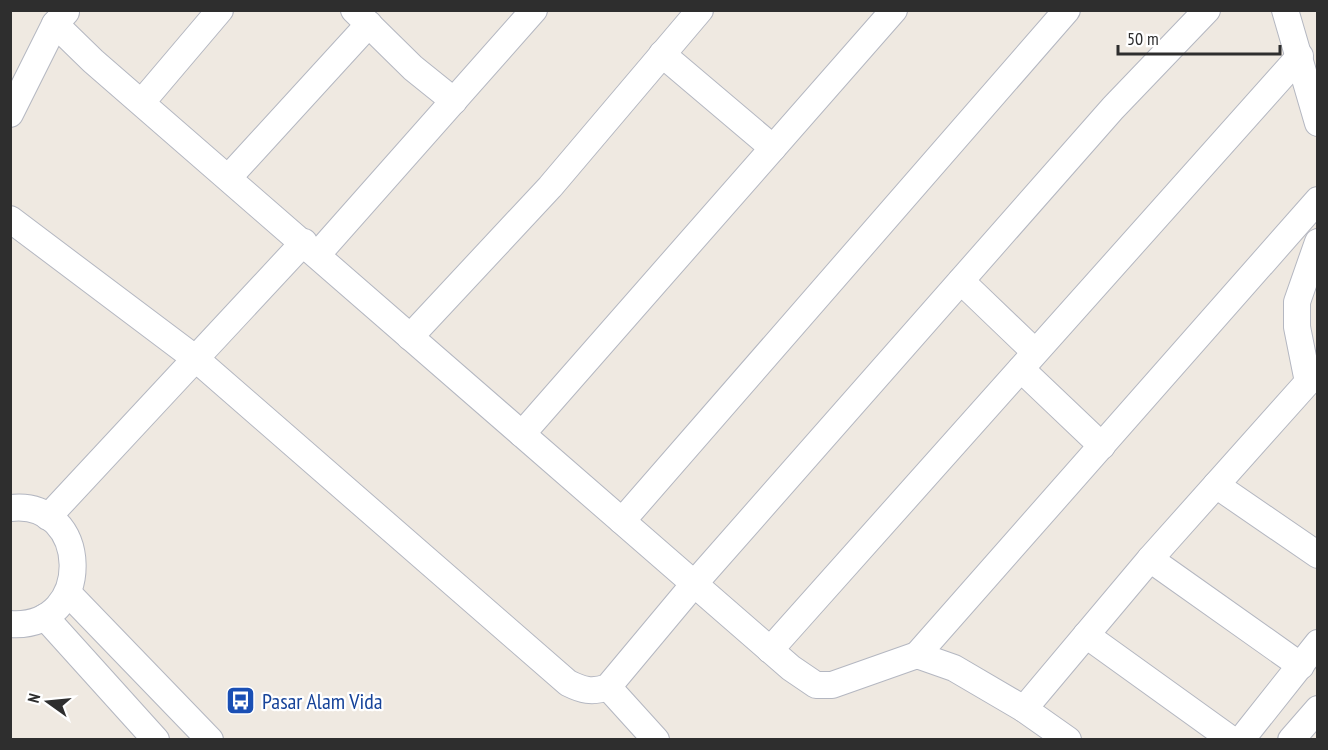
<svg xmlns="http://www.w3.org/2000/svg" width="1328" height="750" font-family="'PT Sans Narrow',sans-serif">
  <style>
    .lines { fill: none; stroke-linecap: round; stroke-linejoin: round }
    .street-casing { stroke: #b4b7c1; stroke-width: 28 }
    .street { stroke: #fff; stroke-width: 26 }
    .labels { text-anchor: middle; stroke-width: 4.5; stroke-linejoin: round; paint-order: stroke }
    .transit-label { font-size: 22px; fill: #164399; stroke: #fff; text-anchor: start }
  </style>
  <rect width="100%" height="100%" fill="#efe9e1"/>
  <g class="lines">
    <defs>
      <g id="street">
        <polyline points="354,10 413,68 454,101"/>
        <polyline points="1285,10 1318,123"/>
        <polyline points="55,24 93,61 791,668 816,685 832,685 917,655 954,668 1024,709 1068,740"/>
        <polyline points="662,54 773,148"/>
        <polyline points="142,102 220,10"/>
        <polyline points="10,114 55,24 66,12"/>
        <polyline points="229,177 369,24"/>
        <path d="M10 219 196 359 568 683C582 690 592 693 608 687L694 584 1113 108 1207 10"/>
        <polyline points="317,255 534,10"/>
        <polyline points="961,281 1035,352"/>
        <polyline points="410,337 550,187 700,10"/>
        <polyline points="1021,369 1102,446"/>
        <polyline points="522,434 894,10"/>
        <polyline points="1216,485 1318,555"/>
        <path d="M10 508C91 498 96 630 10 624"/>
        <polyline points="48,517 304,242"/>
        <polyline points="622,521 1067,10"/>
        <polyline points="1150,559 1301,666"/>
        <polyline points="68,593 210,740"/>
        <polyline points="45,617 156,740"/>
        <polyline points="1086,635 1232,740"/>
        <polyline points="770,650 1300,56"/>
        <polyline points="917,655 1318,200"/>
        <polyline points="608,687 656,740"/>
        <polyline points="1024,709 1150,559 1308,382 1297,327 1297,302 1318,242"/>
        <polyline points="1241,740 1318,643"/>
        <polyline points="1291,740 1318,709"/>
      </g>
    </defs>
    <use href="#street" class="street-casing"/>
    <use href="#street" class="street"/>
  </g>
  <defs>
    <symbol id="bus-square" viewBox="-11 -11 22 22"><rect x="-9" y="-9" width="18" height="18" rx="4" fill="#1a4fb4" stroke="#fff"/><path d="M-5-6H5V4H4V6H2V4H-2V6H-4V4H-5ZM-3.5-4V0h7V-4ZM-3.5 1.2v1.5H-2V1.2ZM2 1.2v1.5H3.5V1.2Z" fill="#fff"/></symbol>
  </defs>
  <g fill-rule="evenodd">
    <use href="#bus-square" x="224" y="684" width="33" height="33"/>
  </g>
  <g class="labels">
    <g class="transit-label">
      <text x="262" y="709">Pasar Alam Vida</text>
    </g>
  </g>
  <rect width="1328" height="750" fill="none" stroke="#2e2e2e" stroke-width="24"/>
  <g transform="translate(48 702) rotate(285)" stroke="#ffffff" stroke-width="4.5" paint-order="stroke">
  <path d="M0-4.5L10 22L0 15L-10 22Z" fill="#2e2e2e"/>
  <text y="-9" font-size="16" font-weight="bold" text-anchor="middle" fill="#2e2e2e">N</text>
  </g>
  <path d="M1118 45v9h162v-9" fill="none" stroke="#2e2e2e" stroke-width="3"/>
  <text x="1127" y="45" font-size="18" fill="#2e2e2e" stroke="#ffffff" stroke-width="4.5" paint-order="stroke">50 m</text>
</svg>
